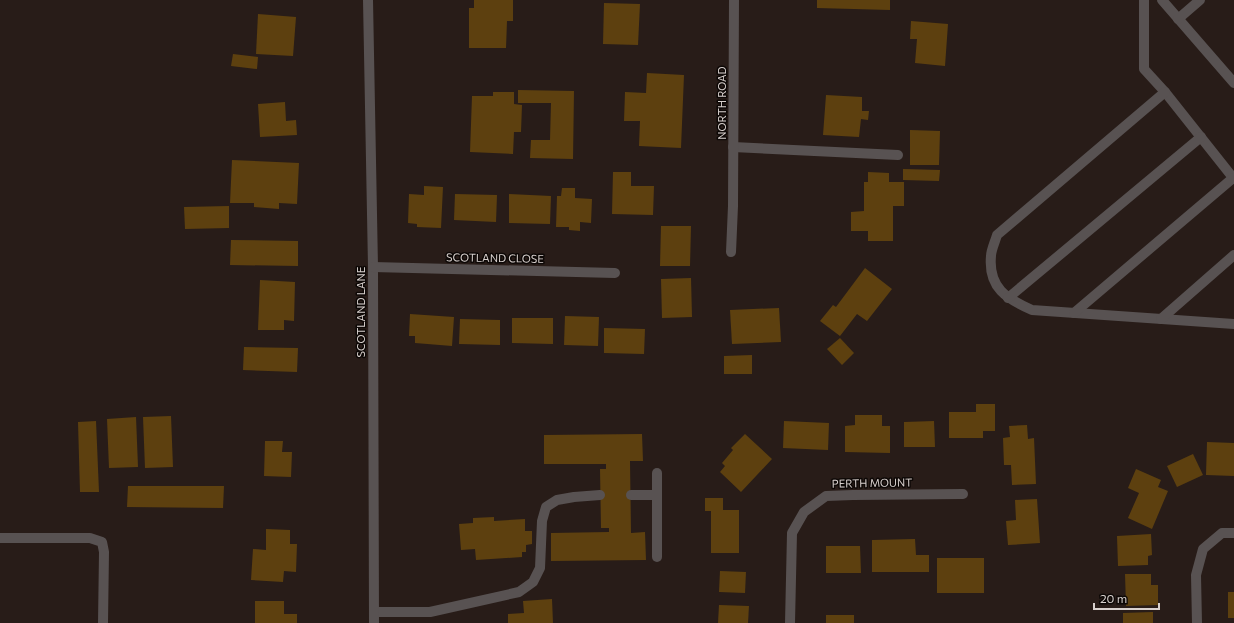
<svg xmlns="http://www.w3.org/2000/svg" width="1234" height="623" font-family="Commissioner,sans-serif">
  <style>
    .building { fill: #5d400f }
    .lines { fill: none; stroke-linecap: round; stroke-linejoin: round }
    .service { stroke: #585252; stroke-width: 10 }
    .minor { stroke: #585252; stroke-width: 10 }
    .labels { text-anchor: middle; stroke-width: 3; stroke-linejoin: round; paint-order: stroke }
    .street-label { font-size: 11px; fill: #d8d0cd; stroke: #0d0806 }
  </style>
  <rect width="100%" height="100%" fill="#281c18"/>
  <g class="building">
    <polygon points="474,0 513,0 513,21 507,21 506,48 469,48 469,8 474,8"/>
    <polygon points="817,0 890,0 890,10 817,8"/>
    <polygon points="604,3 640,4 638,45 603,44"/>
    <polygon points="258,14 296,17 293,56 256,54"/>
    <polygon points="911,21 948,24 945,66 915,63 917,39 910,39"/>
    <polygon points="233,54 258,57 257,69 231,66"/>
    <polygon points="647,73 684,75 681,148 639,146 640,121 624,121 625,92 646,93"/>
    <polygon points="518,90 574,91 573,159 530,158 531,140 550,140 551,103 518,103"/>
    <polygon points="493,92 514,92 514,104 522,105 521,132 514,132 513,154 470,152 472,96 493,96"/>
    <polygon points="826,95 862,97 862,111 869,111 868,120 861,119 859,137 823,135"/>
    <polygon points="285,102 286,121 296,120 297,135 260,137 258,104"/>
    <polygon points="910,130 940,131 939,165 910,165"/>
    <polygon points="232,160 299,163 297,204 279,203 279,209 254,207 254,203 230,203"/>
    <polygon points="903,169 940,170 939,181 903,180"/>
    <polygon points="613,172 631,172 631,186 654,186 653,215 612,214"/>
    <polygon points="868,172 889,173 889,182 904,182 904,206 893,206 893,241 868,241 868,231 851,231 851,212 864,211 864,182 868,182"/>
    <polygon points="424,186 443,187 441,228 417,227 417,224 408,223 409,194 424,195"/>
    <polygon points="562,188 575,188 575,198 592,199 591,223 580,222 580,231 569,230 569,227 556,227 557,196 561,196"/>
    <polygon points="455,194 497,195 496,222 454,220"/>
    <polygon points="509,194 551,196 550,224 509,223"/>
    <polygon points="229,206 229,228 185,229 184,207"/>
    <polygon points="661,226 691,226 690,266 660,266"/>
    <polygon points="231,240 298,241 298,266 230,265"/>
    <polygon points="865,268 892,289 867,321 857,314 840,336 820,321 833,305 836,307"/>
    <polygon points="691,278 692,317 662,318 661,279"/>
    <polygon points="260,280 295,282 294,321 284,320 284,330 258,330"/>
    <polygon points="779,308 781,342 732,344 730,310"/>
    <polygon points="410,314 454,317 452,346 415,343 415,336 409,336"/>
    <polygon points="565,316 599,317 598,346 564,345"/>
    <polygon points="512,318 553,318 553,344 512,343"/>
    <polygon points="460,319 500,320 500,345 459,344"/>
    <polygon points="604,328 645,329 644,354 604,353"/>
    <polygon points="840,338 854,353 842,365 827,349"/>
    <polygon points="244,347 298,348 297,372 243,370"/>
    <polygon points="752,355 752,374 724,374 724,356"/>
    <polygon points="976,404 995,404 995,431 983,431 983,438 949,438 949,412 976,412"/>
    <polygon points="855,415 882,415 882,426 890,426 890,453 845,452 845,426 855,425"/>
    <polygon points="171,416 173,467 145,468 143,417"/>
    <polygon points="136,417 138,467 109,468 107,419"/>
    <polygon points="96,421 99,492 80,492 78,422"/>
    <polygon points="784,421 829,423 828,450 783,448"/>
    <polygon points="934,421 935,447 904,447 904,422"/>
    <polygon points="1027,425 1028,439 1034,438 1036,484 1012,485 1011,465 1004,465 1003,438 1010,437 1009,426"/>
    <polygon points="642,434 643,461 630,461 631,533 645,532 646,560 551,561 551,533 609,532 609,528 601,528 600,469 606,469 606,464 544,464 544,435"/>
    <polygon points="745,434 772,459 741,492 720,472 725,466 722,463 733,450 731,448"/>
    <polygon points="265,441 283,441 282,452 292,452 291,477 264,476"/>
    <polygon points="1207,442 1234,443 1234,476 1206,475"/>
    <polygon points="1193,454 1203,475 1177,487 1167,466"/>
    <polygon points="1136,469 1161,480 1158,487 1168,491 1152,529 1128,518 1139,493 1128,488"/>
    <polygon points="128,486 224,486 223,508 127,507"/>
    <polygon points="705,498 723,498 723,510 739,510 739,553 711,553 711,511 705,511"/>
    <polygon points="1037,499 1040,543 1008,545 1006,521 1016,520 1015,500"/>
    <polygon points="494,517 494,521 525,519 525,531 532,531 532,544 526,545 526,552 522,552 522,557 476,560 475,549 461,550 459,524 473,523 473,518"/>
    <polygon points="266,529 290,530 290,544 297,544 296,572 284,571 283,582 251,580 253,549 266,550"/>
    <polygon points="1151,534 1152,555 1148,556 1148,565 1118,566 1117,536"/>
    <polygon points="915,539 916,555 929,555 929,572 872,572 872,540"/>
    <polygon points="826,546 860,546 861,573 826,573"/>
    <rect x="937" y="558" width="47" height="35"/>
    <polygon points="720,571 746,572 745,593 719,592"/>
    <polygon points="1125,574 1151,574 1151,585 1158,585 1158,605 1126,606"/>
    <rect x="1228" y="592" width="6" height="26"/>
    <polygon points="552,599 553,623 508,623 508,614 524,613 523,601"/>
    <polygon points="255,601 284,601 284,614 297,614 297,623 255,623"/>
    <polygon points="719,605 749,606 748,623 718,623"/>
    <polygon points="1153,612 1153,623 1123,623 1123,613"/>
    <rect x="826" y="615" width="28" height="8"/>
  </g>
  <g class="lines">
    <g class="service">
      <polyline points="1144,0 1144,69 1165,92 1234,179"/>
      <polyline points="1162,0 1234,83"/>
      <polyline points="1178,19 1200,0"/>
      <path d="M1165 92 997 235C995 242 991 250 991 256 988 288 1007 299 1032 310L1234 324"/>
      <polyline points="733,147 898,155"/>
      <polyline points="1008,298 1201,137"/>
      <polyline points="1074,313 1233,178"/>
      <polyline points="1161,319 1234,255"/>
      <polyline points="631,495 657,495"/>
      <polyline points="0,538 90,538 102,542 104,552 103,623"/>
      <polyline points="657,557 657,473"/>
      <polyline points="374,612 430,612 519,592 533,582 540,568 542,521 546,507 557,500 574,497 600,495"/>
    </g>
    <g class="minor">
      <polyline points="368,0 373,267 374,623"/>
      <polyline points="731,252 733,206 734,0"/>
      <polyline points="373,267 615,273"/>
      <polyline points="790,623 792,533 804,512 826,496 853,495 963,494"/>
      <polyline points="1197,623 1196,575 1203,549 1222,533 1234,533"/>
    </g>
  </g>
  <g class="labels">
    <g class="street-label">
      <text transform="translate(722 103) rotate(-90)" y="4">NORTH ROAD</text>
      <text transform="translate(495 258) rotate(1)" y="4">SCOTLAND CLOSE</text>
      <text transform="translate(361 312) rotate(-90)" y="4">SCOTLAND LANE</text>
      <text transform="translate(872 483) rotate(-1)" y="4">PERTH MOUNT</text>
    </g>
  </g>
  <path d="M1094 603v6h65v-6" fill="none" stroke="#d8d0cd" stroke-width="2"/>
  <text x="1100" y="603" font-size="12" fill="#d8d0cd" stroke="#0d0806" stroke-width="3" paint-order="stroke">20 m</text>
</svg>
